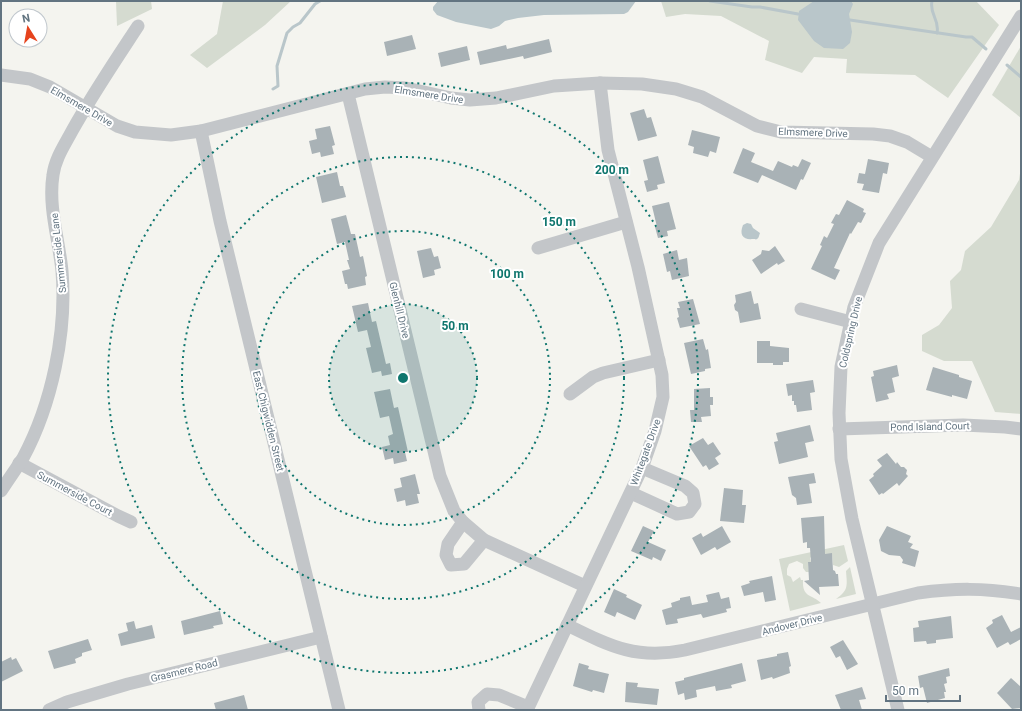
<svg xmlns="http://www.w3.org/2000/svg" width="1022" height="711" font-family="Roboto,sans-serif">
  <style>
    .green { fill: #d5dbd0 }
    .water { fill: #b9c6ca }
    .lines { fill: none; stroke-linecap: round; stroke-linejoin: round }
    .stream { stroke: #b9c6ca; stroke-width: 3 }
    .building { fill: #a9b2b6 }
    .minor { stroke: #c3c6c9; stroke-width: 13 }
    .ring { fill: none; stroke: #0f766e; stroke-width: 2; stroke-dasharray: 2 4 }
    .labels { text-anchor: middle; stroke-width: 4; stroke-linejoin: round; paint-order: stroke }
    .street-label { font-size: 10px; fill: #627481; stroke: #fff }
    .centre { fill: #0f766e; stroke: #fff; stroke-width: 2 }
    .ring-label { font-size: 12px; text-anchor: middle; font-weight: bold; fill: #0f766e; stroke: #fff; stroke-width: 4; stroke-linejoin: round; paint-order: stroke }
  </style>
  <rect width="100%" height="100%" fill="#f4f4ef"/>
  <g class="green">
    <polygon points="116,1 151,1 152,9 117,26"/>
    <polygon points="223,1 291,1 265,25 207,68 190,55 217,34"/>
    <polygon points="661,1 976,1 999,25 948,98 915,75 846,73 847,59 814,57 802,73 765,60 769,41 721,16 685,14 666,17"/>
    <polygon points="1021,46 1021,118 992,95"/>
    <polygon points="1021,167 1021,414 995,412 972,361 944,361 922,351 922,335 939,325 952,308 950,281 961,270 965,251 991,227 1019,180"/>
    <path d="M844 545 848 561 839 567 833 565 832 554 812 556 810 558 811 562 808 563 809 572H806L803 568V564L797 561 789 564 787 569V575L791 577 793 582 800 577 801 580H803C802 598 812 594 821 603L790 611 779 559Z"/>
    <path d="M850 567 856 594 836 599C849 590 847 585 846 571Z"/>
  </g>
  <g class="water">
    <polygon points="438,1 636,1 628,12 624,14 544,15 518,18 505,21 499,26 491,29 456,22 437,15 433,10 433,7"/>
    <polygon points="814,1 851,1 853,4 849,14 852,32 850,43 843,49 824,48 814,41 798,20 799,11"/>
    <path d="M747 223 751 224 753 228 760 233C759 235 759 238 757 239 756 240 755 239 753 239 743 240 739 235 743 225Z"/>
  </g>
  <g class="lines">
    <g class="stream">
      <polyline points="710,1 752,7 760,7 798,14"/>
      <path d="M932 1C929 15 940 19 937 33"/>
      <polyline points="850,20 966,37 972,37 986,49"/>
      <polyline points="1007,65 1021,77"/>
      <polyline points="273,89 278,86 277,66 287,33 293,27 300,23 315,4 320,1"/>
    </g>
  </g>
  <g class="building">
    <polygon points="412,35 416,49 387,56 384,42"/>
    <polygon points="549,39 552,52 524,59 523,56 480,65 477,52 506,45 507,49"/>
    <polygon points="467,46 470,60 441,67 438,53"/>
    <polygon points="644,109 647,118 651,117 657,136 638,141 630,113"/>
    <polygon points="330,126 335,145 332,146 334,154 321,157 320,152 312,154 309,141 317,139 315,129"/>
    <polygon points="692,130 720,137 716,153 710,151 708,157 693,153 694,147 688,145"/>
    <polygon points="743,148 755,153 751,162 773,171 778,161 792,167 793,165 798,167 802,159 811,163 803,180 801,179 796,190 762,175 758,183 733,173"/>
    <polygon points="658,156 665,183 657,185 658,189 647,192 644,181 648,180 643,160"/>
    <polygon points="868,159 889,163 887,174 883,173 879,193 862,190 864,184 857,183 859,173 865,174"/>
    <polygon points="337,172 340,186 343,186 346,197 322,203 316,177"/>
    <polygon points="847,200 864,209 863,212 866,213 861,223 858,222 851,234 850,233 834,268 840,270 835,280 811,269 822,246 820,245 824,236 827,238 834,224 831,223 836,214 839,215"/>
    <polygon points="669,202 676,229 667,231 668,236 658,238 655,227 657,227 652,206"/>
    <polygon points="346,215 351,234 355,234 360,257 363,256 367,276 365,277 366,285 348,289 347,284 345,284 342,271 350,269 347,260 349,260 345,242 337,244 331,219"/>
    <polygon points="775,246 785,261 778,265 777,263 761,274 752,260 761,254 762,250 769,251"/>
    <polygon points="431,248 434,257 438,256 441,268 434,270 435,275 423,278 417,251"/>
    <polygon points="677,250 679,260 687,258 689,276 672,280 670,271 667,272 663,254"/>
    <polygon points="751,291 754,304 758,303 761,319 740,323 738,312 735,310 734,305 736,302 735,295"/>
    <polygon points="693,299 700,324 680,328 677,318 679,317 677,308 680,308 678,302"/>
    <polygon points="368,303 372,322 376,321 386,364 390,363 392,374 382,376 381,371 372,373 366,348 371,347 367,330 358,332 352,306"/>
    <polygon points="703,339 706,350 708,349 711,368 705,369 705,371 691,374 684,343"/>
    <polygon points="757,341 770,341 770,346 789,348 789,362 783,362 783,365 773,365 773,363 757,363"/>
    <polygon points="897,365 899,376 892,378 895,392 887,394 889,399 876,402 871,377 874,376 873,371"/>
    <polygon points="933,367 959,375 959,377 972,381 967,399 952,395 952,397 926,390"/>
    <polygon points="813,380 815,392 810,393 812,410 797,412 796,405 794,405 794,401 792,401 792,395 788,396 786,384"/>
    <polygon points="710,388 710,397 713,397 713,405 710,405 711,416 701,417 702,422 691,422 690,410 694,410 694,389"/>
    <polygon points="390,389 394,408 398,407 408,452 405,452 407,461 394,464 393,458 385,460 382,447 390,445 388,436 393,434 389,416 380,418 374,392"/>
    <polygon points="810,425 814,441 805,443 808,457 779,464 774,442 778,441 776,433"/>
    <polygon points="703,438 708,445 713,442 721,454 715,458 719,464 709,470 706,465 703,467 689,446"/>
    <polygon points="887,453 896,464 897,462 901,467 904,467 907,470 906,474 908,476 899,486 897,483 883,494 882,493 879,495 869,480 874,476 873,474 882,466 877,460"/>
    <polygon points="814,473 816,483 809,484 812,503 797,505 796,498 792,495 788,477"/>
    <polygon points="415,474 420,494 417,494 419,503 406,506 405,500 397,502 394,489 402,487 400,478"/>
    <polygon points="724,488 743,490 742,505 746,505 744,523 720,521"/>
    <polygon points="824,516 825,554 832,553 833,570 835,571 836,574 838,574 839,586 819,587 820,595 804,581 809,580 808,562 811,562 810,548 807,548 807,542 803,543 801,518"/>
    <polygon points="643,526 654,531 648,542 666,550 661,561 653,557 652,560 631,551"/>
    <polygon points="722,526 731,542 717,550 715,547 701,555 692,538 701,533 703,537"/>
    <polygon points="887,526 911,536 908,542 913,544 910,548 919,551 915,567 902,563 903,560 900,556 889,555 881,551 879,540"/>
    <polygon points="772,576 776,600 765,602 763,592 744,596 741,586 750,583 749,581"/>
    <polygon points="614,589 627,595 626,597 642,605 635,620 617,612 615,617 604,612"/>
    <polygon points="719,592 721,599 729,597 731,608 726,609 727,612 703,618 701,614 677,619 678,623 666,625 662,610 672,607 671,603 680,600 680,598 690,596 692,605 708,602 706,595"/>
    <polygon points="220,611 223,624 213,626 214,628 184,635 181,621"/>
    <polygon points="1002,615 1011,632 1021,627 1021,639 1010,645 1008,642 997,648 986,628 993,623 992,620"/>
    <polygon points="951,616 953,638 936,640 936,643 927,644 926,641 914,642 913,628 919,627 918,621"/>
    <polygon points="134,621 136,629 152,625 155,638 121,646 118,634 128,631 126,623"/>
    <polygon points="88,639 92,650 82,653 82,656 75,659 76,663 54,669 48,651"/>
    <polygon points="843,640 858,664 847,670 840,656 836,658 830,647"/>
    <polygon points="788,652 791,666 789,667 790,673 773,679 772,677 761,680 757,660 777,656 777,654"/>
    <polygon points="11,657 12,660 16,658 23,671 1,682 1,662"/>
    <polygon points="579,663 589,666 588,669 609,674 604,693 593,690 592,692 573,686"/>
    <polygon points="742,663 746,681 731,685 732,688 716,691 715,686 696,690 697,697 685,700 684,693 678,695 675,682 684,680 684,678"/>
    <polygon points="949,668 950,676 946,677 947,683 944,684 946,692 944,692 945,698 927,703 923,687 920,688 918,676"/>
    <polygon points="1011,678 1021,687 1021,708 1012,709 997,693"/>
    <polygon points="626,682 638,683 637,687 659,689 657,705 625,702"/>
    <polygon points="862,687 866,699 859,700 862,710 841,710 835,695"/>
    <polygon points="244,695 248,710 216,710 214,703"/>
  </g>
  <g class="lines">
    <g class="minor">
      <polyline points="1,75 30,79 50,87 117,126 135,132 171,135 201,131 365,89 385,87 406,88 451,98 470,100 496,98 554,86 600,83 642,84 676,89 702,97 757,126 781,132 873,134 890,136 907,142 932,157"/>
      <polyline points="348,94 440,476 454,511 463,522 484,540 585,586"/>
      <polyline points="201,131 220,221 339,710"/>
      <polyline points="538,248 626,222"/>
      <polyline points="801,309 851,322"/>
      <polyline points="570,394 593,377 603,373 659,360"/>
      <polyline points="839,429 963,425 1005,427 1021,429"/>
      <polyline points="19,463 118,516 131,522"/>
      <path d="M1 491C8 480 16 469 23 458 52 404 67 332 62 271 59 240 48 207 53 175 55 159 64 146 72 131 92 95 115 61 138 26"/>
      <polyline points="631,493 677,514 689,512 695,504 693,493 685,486 642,468"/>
      <polyline points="463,522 448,544 446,555 451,565 464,564 484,540"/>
      <path d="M567 625C610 646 636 660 685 650L918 593C956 588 983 588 1021 594"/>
      <polyline points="49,710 67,702 128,684 321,637"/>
      <polyline points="479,710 478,702 487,694 499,695 528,707"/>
      <polyline points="527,710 642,468 655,431 663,397 662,375 638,267 608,150 600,83"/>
      <polyline points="898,710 852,519 841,459 839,413 841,367 854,307 879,243 1021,16"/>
    </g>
  </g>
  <circle cx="403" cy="378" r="74" fill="#0f766e" fill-opacity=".12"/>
  <g class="ring">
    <circle cx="403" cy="378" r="74"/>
    <circle cx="403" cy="378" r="147"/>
    <circle cx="403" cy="378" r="221"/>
    <circle cx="403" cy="378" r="295"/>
  </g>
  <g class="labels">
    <g class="street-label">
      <text transform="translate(429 94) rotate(9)" y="4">Elmsmere Drive</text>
      <text transform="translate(82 106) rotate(30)" y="4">Elmsmere Drive</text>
      <text transform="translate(813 132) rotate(2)" y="4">Elmsmere Drive</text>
      <text transform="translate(58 253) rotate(-96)" y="4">Summerside Lane</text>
      <text transform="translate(400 310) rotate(76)" y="4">Glenhill Drive</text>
      <text transform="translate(850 332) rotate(-77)" y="4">Coldspring Drive</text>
      <text transform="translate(269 421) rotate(76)" y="4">East Chigwidden Street</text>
      <text transform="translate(930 426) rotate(-1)" y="4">Pond Island Court</text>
      <text transform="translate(645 452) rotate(-70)" y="4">Whitegate Drive</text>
      <text transform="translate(75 493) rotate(28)" y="4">Summerside Court</text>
      <text transform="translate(792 624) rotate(-14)" y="4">Andover Drive</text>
      <text transform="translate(184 670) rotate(-14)" y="4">Grasmere Road</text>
    </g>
  </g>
  <circle cx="403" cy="378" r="6" class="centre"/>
  <g class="ring-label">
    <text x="612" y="174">200 m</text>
    <text x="559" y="226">150 m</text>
    <text x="507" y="278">100 m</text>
    <text x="455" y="330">50 m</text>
  </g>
  <rect width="1022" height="711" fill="none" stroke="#627481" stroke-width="4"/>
  <g transform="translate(28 28) rotate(349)"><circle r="19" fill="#ffffff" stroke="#c0c7cd"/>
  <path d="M0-3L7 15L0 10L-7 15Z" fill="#e6431d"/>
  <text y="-6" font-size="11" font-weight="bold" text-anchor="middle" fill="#627481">N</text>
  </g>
  <path d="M886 695v6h74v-6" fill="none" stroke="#627481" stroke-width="2"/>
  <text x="892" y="695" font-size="12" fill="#627481" stroke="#ffffff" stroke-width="3" paint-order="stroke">50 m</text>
</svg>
